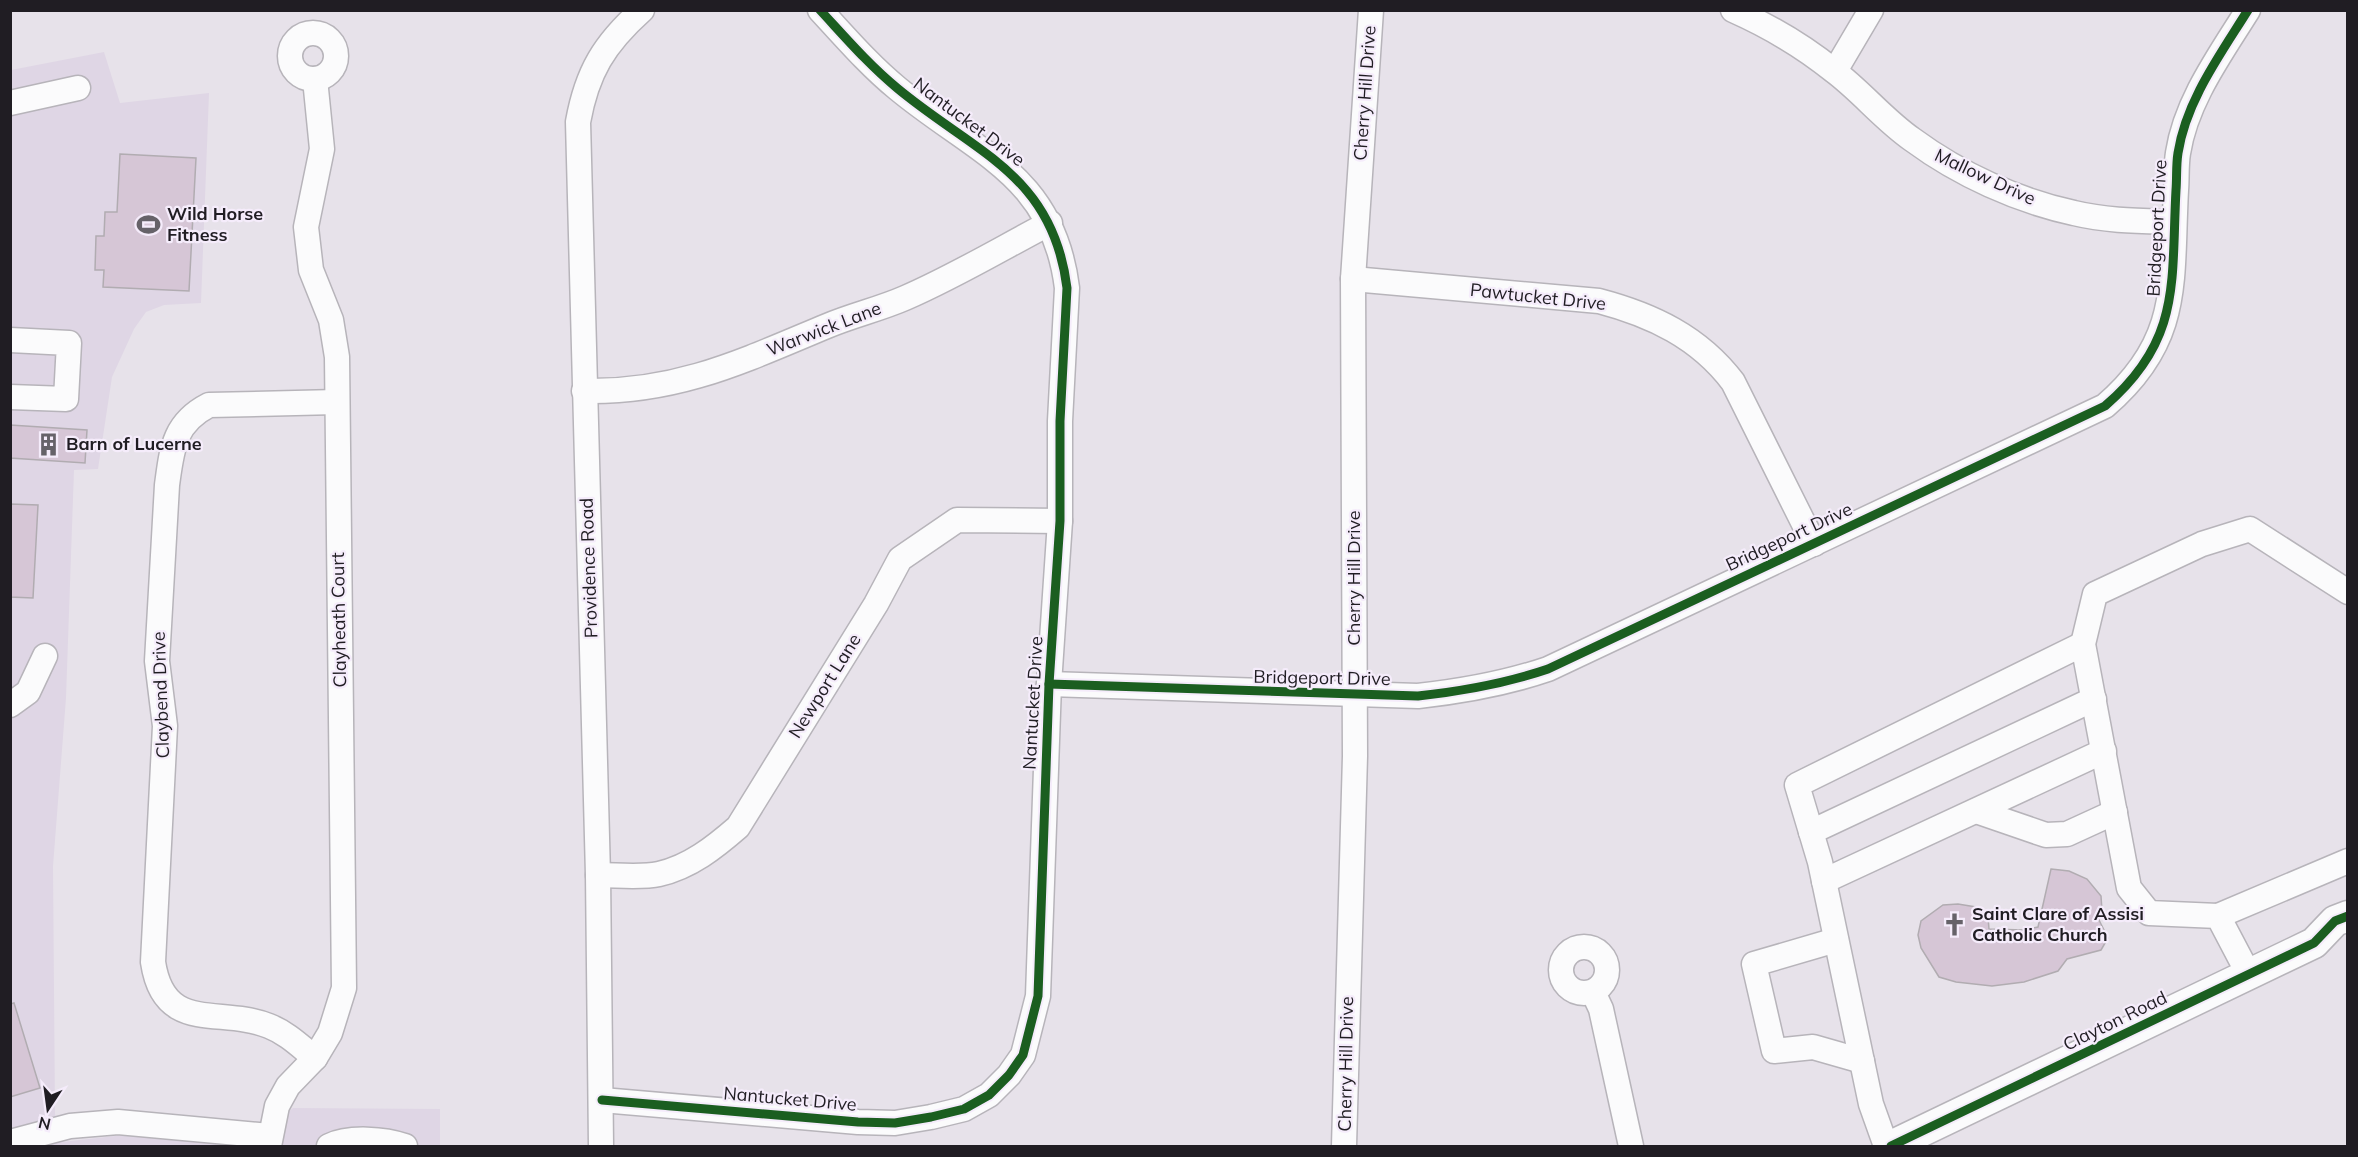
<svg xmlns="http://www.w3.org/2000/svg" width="2358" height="1157" font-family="Mulish,sans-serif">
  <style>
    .built { fill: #dfd6e5 }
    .building { fill: #d6c6d6; stroke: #b1acb1; stroke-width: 1.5 }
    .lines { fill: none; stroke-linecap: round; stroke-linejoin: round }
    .minor-casing { stroke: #b7b4ba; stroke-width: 27 }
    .major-casing { stroke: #b7b4ba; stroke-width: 33 }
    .minor { stroke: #fbfbfc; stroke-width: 24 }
    .major { stroke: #fbfbfc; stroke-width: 30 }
    .cycleway-casing { stroke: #f5ecfb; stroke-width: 13 }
    .cycleway { stroke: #1b5e20; stroke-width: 9 }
    .labels { text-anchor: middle; stroke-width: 4.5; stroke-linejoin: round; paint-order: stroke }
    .street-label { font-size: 18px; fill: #201d23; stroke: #f5ecfb }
    .poi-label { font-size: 18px; font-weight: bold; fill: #201d23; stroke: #f5ecfb; text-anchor: start }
  </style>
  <rect width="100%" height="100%" fill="#e7e2ea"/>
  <polygon class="built" points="104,52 120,103 209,93 201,303 164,305 146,312 134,329 112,377 98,469 74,470 66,698 53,866 55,1114 62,1142 133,1134 245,1145 293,1108 440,1109 440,1146 11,1146 11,70"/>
  <g class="building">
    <polygon points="120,154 196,158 189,291 103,287 104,270 95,270 96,236 104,236 105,212 117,212"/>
    <polygon points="10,425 87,430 85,463 10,458"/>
    <polygon points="10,504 38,505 33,598 10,597"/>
    <polygon points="2051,869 2069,871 2087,879 2101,896 2102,911 2099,920 2108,938 2101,950 2067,959 2058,971 2024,982 1992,986 1956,982 1939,977 1921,948 1918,935 1921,921 1943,905 1958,904 1976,907 1988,917 1989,929 2024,930 2038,927"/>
    <polygon points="14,1003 40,1088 10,1097 10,1004"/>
  </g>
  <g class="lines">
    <defs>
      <g id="minor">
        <path d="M1733 10C1769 26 1803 46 1834 71 1862 92 1884 120 1913 140 1959 174 2018 201 2074 213 2107 221 2140 221 2174 222"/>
        <circle cx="313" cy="56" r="23"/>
        <polyline points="1835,71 1871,10"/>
        <polyline points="10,103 78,88"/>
        <path d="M1353 279 1599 301C1652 315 1699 337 1733 382L1814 544"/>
        <polyline points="10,340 69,343 66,399 10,397"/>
        <path d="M584 391C677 393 743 361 827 326 853 315 880 309 905 298 954 277 1002 248 1050 223"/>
        <path d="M1049 684 1418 696C1464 691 1504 684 1548 669L2105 406C2182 340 2171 282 2176 190 2177 178 2176 165 2178 153 2186 101 2220 55 2248 10"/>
        <polyline points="10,705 28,692 45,656"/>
        <polyline points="1976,811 2046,835 2067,834 2115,812"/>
        <polyline points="1811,832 2094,699"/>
        <path d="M598 875C617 875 640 878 659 874 690 867 715 847 738 827L876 604 900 559 957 520 1060 521"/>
        <polyline points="1824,881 2104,751"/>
        <polyline points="2218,916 2348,861"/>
        <polyline points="1836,940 1754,964 1774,1051 1813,1047 1862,1061"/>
        <circle cx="1584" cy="970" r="23"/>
        <polyline points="2249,975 2218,916 2149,913 2129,888 2083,644 2095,594 2202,544 2250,529 2348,592"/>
        <polyline points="1593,992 1601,1009 1631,1146"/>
        <path d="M315 1058C300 1046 287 1033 269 1026 220 1006 164 1035 153 962L165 726 157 661 167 485C172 448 174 423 209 405L337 402"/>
        <path d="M602 1100 858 1122 895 1123 931 1117 964 1109 989 1095 1009 1075 1023 1055 1038 996 1049 684 1060 521V421L1067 288C1053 174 975 153 897 88 869 65 845 37 820 10"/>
        <polyline points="10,1142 70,1126 118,1122 270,1136"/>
        <polyline points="269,1146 277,1106 288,1086 315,1058 330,1033 344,988 337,357 331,320 311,270 306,227 322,149 315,79"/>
        <path d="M329 1146C349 1136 385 1139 405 1146"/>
        <path d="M601 1146 598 875 578 122C587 72 604 44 642 10"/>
        <polyline points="1344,1146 1355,756 1353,279 1371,10"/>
        <polyline points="1886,1146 1871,1104 1820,862 1797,785 2083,644"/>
      </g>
      <polyline id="major" points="1891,1146 2314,943 2335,921 2348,916"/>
    </defs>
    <use href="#minor" class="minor-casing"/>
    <use href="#major" class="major-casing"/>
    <use href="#minor" class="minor"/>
    <use href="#major" class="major"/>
    <defs>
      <g id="cycleway">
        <path d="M1049 684 1418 696C1464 691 1504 684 1548 669L2105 406C2182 340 2171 282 2176 190 2177 178 2176 165 2178 153 2186 101 2220 55 2248 10"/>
        <path d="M602 1100 858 1122 895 1123 931 1117 964 1109 989 1095 1009 1075 1023 1055 1038 996 1049 684 1060 521V421L1067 288C1053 174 975 153 897 88 869 65 845 37 820 10"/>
        <polyline points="1891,1146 2314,943 2335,921 2348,916"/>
      </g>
    </defs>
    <use href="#cycleway" class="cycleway-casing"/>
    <use href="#cycleway" class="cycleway"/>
  </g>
  <defs>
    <symbol id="stadium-bare" viewBox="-9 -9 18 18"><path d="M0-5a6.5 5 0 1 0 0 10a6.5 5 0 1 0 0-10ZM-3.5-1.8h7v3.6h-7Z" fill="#666269" stroke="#f5ecfb" stroke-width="2.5" paint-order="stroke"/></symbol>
    <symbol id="building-bare" viewBox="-9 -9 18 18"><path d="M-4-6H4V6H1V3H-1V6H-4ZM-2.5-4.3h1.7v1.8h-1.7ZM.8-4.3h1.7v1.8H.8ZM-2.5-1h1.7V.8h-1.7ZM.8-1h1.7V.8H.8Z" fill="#666269" stroke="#f5ecfb" stroke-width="2.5" paint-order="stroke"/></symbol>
    <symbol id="church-bare" viewBox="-9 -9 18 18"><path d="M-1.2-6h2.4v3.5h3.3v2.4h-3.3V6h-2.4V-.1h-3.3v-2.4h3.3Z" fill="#666269" stroke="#f5ecfb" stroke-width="2.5" paint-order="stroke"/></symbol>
  </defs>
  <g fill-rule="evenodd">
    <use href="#stadium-bare" x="132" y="208" width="33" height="33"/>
    <use href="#building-bare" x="32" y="428" width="33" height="33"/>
    <use href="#church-bare" x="1938" y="908" width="33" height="33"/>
  </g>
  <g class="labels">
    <g class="street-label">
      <text transform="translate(1365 93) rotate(-86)" y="6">Cherry Hill Drive</text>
      <text transform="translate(969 122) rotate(37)" y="6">Nantucket Drive</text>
      <text transform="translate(1985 177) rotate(25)" y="6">Mallow Drive</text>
      <text transform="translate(2157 228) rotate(-87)" y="6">Bridgeport Drive</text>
      <text transform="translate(1538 297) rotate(6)" y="6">Pawtucket Drive</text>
      <text transform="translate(824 329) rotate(-21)" y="6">Warwick Lane</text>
      <text transform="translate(1789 537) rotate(-25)" y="6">Bridgeport Drive</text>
      <text transform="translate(589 568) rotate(-92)" y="6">Providence Road</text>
      <text transform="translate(1354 578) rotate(-90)" y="6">Cherry Hill Drive</text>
      <text transform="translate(339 620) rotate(-91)" y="6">Clayheath Court</text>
      <text transform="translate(1322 678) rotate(1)" y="6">Bridgeport Drive</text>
      <text transform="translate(825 686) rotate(-58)" y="6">Newport Lane</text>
      <text transform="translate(161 695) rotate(-92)" y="6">Claybend Drive</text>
      <text transform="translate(1033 703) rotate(-87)" y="6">Nantucket Drive</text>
      <text transform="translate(2115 1021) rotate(-26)" y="6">Clayton Road</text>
      <text transform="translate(1346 1064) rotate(-89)" y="6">Cherry Hill Drive</text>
      <text transform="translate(790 1099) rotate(5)" y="6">Nantucket Drive</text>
    </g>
    <g class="poi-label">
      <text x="167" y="220">Wild Horse<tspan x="167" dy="21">Fitness</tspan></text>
      <text x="66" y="450">Barn of Lucerne</text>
      <text x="1972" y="920">Saint Clare of Assisi<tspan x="1972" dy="21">Catholic Church</tspan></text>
    </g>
  </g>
  <rect width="2358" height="1157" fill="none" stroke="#201d23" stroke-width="24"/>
  <g transform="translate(48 1109) rotate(193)" stroke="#f5ecfb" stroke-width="4.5" paint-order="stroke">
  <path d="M0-4.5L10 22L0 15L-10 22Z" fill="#201d23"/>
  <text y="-9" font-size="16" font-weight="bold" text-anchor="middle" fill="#201d23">N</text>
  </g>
</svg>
